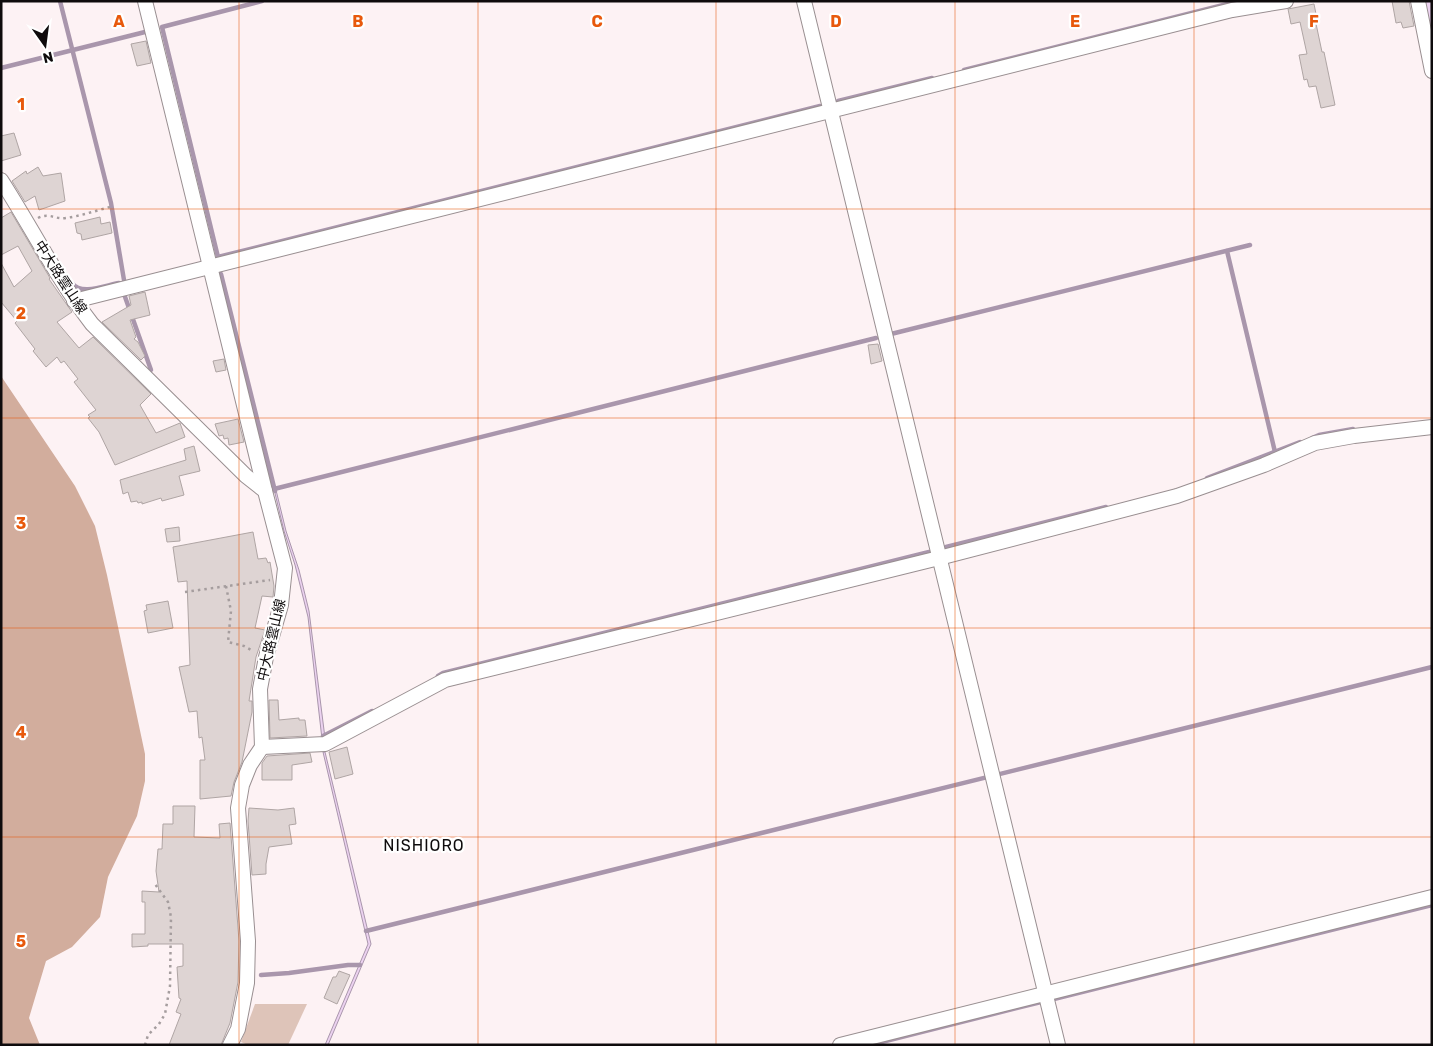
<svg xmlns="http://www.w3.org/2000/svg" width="1433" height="1046" font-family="Rubik,'Noto Sans JP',sans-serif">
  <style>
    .green { fill: #dec4b9 }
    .forest { fill: #d2ad9d }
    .water { fill: #ecd2f0; stroke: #a996ac }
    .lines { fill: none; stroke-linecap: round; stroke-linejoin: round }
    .stream { stroke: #a996ac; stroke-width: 4.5 }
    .building { fill: #ded4d3; stroke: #afa5a4 }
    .street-casing { stroke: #998f91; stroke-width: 16 }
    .path { stroke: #a59d9e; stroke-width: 2.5; stroke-dasharray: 2.5 4; stroke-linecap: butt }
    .street { stroke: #fff; stroke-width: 14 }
    .grid { fill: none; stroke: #e8590c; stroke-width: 1; stroke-opacity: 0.55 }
    .labels { text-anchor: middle; stroke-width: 4.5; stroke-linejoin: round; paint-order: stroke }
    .street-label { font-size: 14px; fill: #0e0b0c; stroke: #fff }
    .quarter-label { font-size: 16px; letter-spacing: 1px; fill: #0e0b0c; stroke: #fff }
    .grid-label { font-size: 16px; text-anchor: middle; font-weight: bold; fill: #e8590c; stroke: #fff; stroke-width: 4.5; stroke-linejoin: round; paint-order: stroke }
  </style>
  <rect width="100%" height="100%" fill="#fdf2f4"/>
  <polygon class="green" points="255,1004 307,1004 288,1045 248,1045 241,1042"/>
  <polygon class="forest" points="1,376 75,486 95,526 107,575 145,754 145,781 137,816 108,877 100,917 72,947 46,961 29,1018 40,1045 1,1045"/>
  <g class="water">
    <polygon points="1423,1 1431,1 1432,47"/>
    <polygon points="274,489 276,490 286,531 299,570 309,611 325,738 322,739 308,617 295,565 284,531"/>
    <polygon points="323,752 325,752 371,944 328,1045 325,1045 368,944"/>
  </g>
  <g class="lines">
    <g class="stream">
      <polyline points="60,1 111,203 124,280"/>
      <polyline points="262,1 162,27 218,257 820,106"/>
      <polyline points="1,68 145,32"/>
      <polyline points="964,70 1239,1"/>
      <polyline points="838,101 932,78"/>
      <polyline points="1227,251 1275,452"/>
      <polyline points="221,274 275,491"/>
      <path d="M72 283C81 296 106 285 119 283"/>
      <polyline points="124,294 151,370"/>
      <polyline points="891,334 1250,245"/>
      <polyline points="1312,438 1319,435 1353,429"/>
      <polyline points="1207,478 1300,442"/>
      <polyline points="274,489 876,338"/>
      <polyline points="946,547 1106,507"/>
      <polyline points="438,676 443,673 929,552"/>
      <polyline points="323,736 372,711"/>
      <polyline points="366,931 1432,667"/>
      <polyline points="261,975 289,973 348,965 360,965"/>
      <polyline points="1054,999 1432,905"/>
      <polyline points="870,1045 1041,1002"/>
    </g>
  </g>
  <g class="building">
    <polygon points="1392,1 1409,1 1414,26 1403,28 1401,22 1396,23"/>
    <polygon points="1314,4 1317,19 1315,19 1322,52 1324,52 1335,105 1321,108 1316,86 1309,87 1307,79 1304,80 1299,55 1307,54 1300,22 1291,24 1288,9"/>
    <polygon points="146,41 151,63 137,66 131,44"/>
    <polygon points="14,133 21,155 1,161 1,136"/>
    <polygon points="38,167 43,176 61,173 65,201 39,210 35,196 25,202 12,181 26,171 27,174"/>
    <polygon points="11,212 50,278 49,279 72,312 57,322 79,348 93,337 151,394 140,405 156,433 180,423 185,437 115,465 99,432 88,418 90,417 88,415 96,410 74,382 78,379 64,361 61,363 57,357 46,367 33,351 35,349 15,323 17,321 1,302 1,263 14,287 32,271 18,246 1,255 1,218"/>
    <polygon points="100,217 101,224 110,222 112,233 82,240 81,234 77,233 75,223"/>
    <polygon points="145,292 150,315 130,320 136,337 134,339 138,342 145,356 141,360 102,322 131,305 129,296"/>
    <polygon points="878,344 882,361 871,364 868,345"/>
    <polygon points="224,359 226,370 216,372 213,361"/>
    <polygon points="238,419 244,442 229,445 228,438 224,439 223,435 219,436 215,424"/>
    <polygon points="194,446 200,471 179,476 184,495 162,501 161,498 142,504 142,502 138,503 137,501 131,502 128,492 123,494 120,480 186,460 184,449"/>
    <polygon points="179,527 180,541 167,542 165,529"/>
    <polygon points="253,532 258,559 266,558 268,563 270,562 274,586 273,597 262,596 255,628 265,630 256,657 249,701 252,701 252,712 242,762 234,782 231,796 200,799 200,760 205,760 202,737 199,738 197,711 189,712 179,667 190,665 187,581 178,582 173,547"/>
    <polygon points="168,601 173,628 148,633 144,611 147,610 146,605"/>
    <polygon points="269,700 278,700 279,720 299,718 299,720 305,720 307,736 270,738"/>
    <polygon points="347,747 353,774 335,779 329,752"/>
    <polygon points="310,753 312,762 292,765 292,780 262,780 262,763 267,756"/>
    <polygon points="173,806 195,806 194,837 220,838 219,824 230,823 239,941 238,982 230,1023 221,1045 169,1045 181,1014 176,1012 181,999 179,998 177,967 183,966 183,944 148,944 148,946 132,947 132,934 145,934 145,902 142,902 142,891 159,892 156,871 158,849 162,849 163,824 173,824"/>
    <polygon points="249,808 278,810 294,808 296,824 289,825 292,844 269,847 266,864 266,874 252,875 248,821"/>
    <polygon points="339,971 350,975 337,1004 324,998 333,977 336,977"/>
  </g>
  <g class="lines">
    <defs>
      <g id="street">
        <polyline points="145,1 265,491"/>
        <polyline points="804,1 1058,1045"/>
        <polyline points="1418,1 1432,71"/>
        <path d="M1 180C32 228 57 279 92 324L246 476 265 491 285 568 281 605 266 657 260 689 262 747 250 765 242 785 238 808 248 941 247 983 238 1029 230 1045"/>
        <polyline points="74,301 1232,10 1286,1"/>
        <polyline points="262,747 325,744 445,680 939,558 1177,496 1264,465 1315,443 1354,436 1432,427"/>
        <polyline points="840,1045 1432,897"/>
      </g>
    </defs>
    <use href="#street" class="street-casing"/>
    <g class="path">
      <path d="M38 218C50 212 55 220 66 218 80 216 95 211 110 207"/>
      <polyline points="226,586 231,611 228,642 244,646 253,651"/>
      <polyline points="185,592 270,580"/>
      <polyline points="145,1045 148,1035 159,1024 165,1014 170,986 171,917 168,902 155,884"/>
    </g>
    <use href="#street" class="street"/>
  </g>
  <path class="grid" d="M239 1V1045M478 1V1045M716 1V1045M955 1V1045M1194 1V1045M1 209H1432M1 418H1432M1 628H1432M1 837H1432"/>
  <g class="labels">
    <g class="street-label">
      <text transform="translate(61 277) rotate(57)" y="5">中大路雲山線</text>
      <text transform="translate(271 640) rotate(-77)" y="5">中大路雲山線</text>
    </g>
    <g class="quarter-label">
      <text x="424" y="851">NISHIORO</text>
    </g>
  </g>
  <g class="grid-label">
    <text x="119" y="27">A</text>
    <text x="358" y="27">B</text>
    <text x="597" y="27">C</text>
    <text x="836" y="27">D</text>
    <text x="1075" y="27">E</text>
    <text x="1314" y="27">F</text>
    <text x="21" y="110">1</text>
    <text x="21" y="319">2</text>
    <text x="21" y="529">3</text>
    <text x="21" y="738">4</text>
    <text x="21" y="947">5</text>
  </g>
  <rect width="1433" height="1046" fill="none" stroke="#0e0b0c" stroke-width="5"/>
  <g transform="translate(45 45) rotate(166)" stroke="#ffffff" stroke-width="4" paint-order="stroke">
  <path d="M0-4L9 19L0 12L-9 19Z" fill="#0e0b0c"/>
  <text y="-8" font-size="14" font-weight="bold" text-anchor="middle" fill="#0e0b0c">N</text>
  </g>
</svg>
